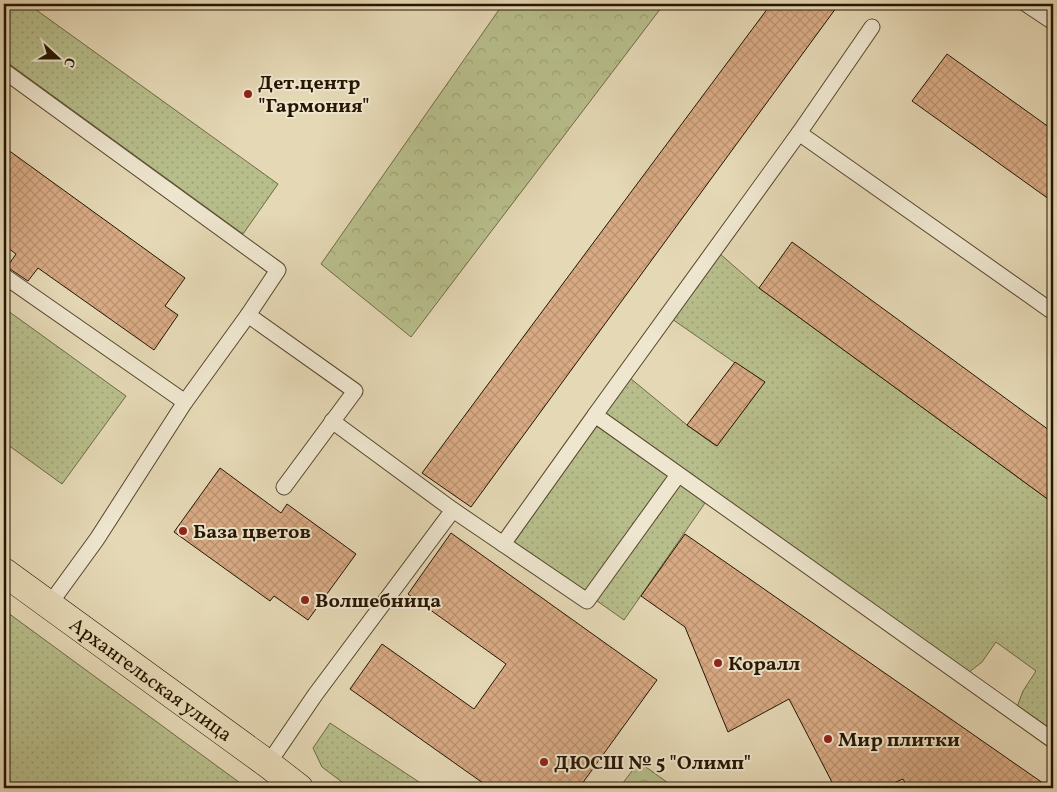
<svg xmlns="http://www.w3.org/2000/svg" width="1057" height="792" font-family="Vollkorn,serif">
  <style>
    .grass { fill: url(#grass-dots); stroke: #6e6a46 }
    .forest { fill: url(#forest-crowns); stroke: #6e6a46 }
    .building { fill: url(#building-cross-hatch); stroke: #261500 }
    .lines { fill: none; stroke-linecap: round; stroke-linejoin: round }
    .lane-casing { stroke: #56462d; stroke-width: 17 }
    .primary-casing { stroke: #261500; stroke-width: 29 }
    .lane { stroke: #eee6cf; stroke-width: 15 }
    .primary { stroke: #e5d8b5; stroke-width: 28 }
    .poi-dot { fill: #8f2418; stroke: #eee6cf; stroke-width: 2 }
    .labels { text-anchor: middle; stroke-width: 4; stroke-linejoin: round; paint-order: stroke }
    .poi-label { font-size: 20px; font-weight: bold; fill: #261500; stroke: #eee6cf; text-anchor: start }
    .street-label { font-size: 20px; fill: #261500; stroke: #eee6cf }
  </style>
  <defs>
    <pattern id="grass-dots" width="8" height="8" patternUnits="userSpaceOnUse" patternTransform="scale(1.25)"><rect width="8" height="8" fill="#b7be8b"/><path d="M2 2h.1M6 6h.1" fill="none" stroke="#9da276" stroke-width="1.8" stroke-linecap="round"/></pattern>
    <pattern id="forest-crowns" width="20" height="18" patternUnits="userSpaceOnUse" patternTransform="scale(1.25)"><rect width="20" height="18" fill="#b7be8b"/><path d="M2 6a3 3 0 1 1 6 0M12 15a3 3 0 1 1 6 0" fill="none" stroke="#9da276"/></pattern>
    <pattern id="building-cross-hatch" width="8" height="8" patternUnits="userSpaceOnUse" patternTransform="scale(1.25)"><rect width="8" height="8" fill="#d8aa84"/><path d="M0 0l8 8M0 8l8-8" fill="none" stroke="#b99170"/></pattern>
  </defs>
  <rect width="100%" height="100%" fill="#e5d8b5"/>
  <filter id="stains"><feTurbulence type="fractalNoise" baseFrequency=".004" numOctaves="4"/><feColorMatrix values="0 0 0 0 .2 0 0 0 0 .09 0 0 0 0 .02 0 0 0 .5 -.17"/></filter>
  <radialGradient id="worn" r=".72"><stop offset=".6" stop-color="#630" stop-opacity="0"/><stop offset="1" stop-color="#630" stop-opacity=".3"/></radialGradient>
  <g class="grass">
    <polygon points="4,4 28,4 278,184 243,234 4,60"/>
    <polygon points="719,253 759,288 1053,503 1053,741 1017,707 1023,691 1036,671 996,642 982,662 968,673 712,493 624,620 514,542 630,378 687,425 716,446 764,383 672,319"/>
    <polygon points="4,308 126,396 62,484 4,442"/>
    <polygon points="4,610 247,788 4,788"/>
    <polygon points="330,723 428,788 350,788 322,767 313,748"/>
  </g>
  <g class="forest">
    <polygon points="503,4 664,4 411,337 321,264"/>
    <polygon points="639,762 675,788 619,788"/>
  </g>
  <g class="building">
    <polygon points="771,4 839,4 471,507 422,473"/>
    <polygon points="947,54 1053,130 1053,202 912,101"/>
    <polygon points="4,147 185,278 165,306 178,315 154,350 38,268 28,281 7,267 16,254 4,245"/>
    <polygon points="792,242 1053,433 1053,503 759,288"/>
    <polygon points="735,362 765,382 717,446 687,425"/>
    <polygon points="220,468 281,513 287,504 356,554 308,620 274,596 270,601 174,532"/>
    <polygon points="451,533 657,680 579,788 490,788 350,689 382,644 474,709 506,664 408,594"/>
    <polygon points="685,534 1050,788 908,788 903,779 882,788 835,788 789,699 728,732 685,627 641,596"/>
  </g>
  <g class="lines">
    <defs>
      <g id="lane">
        <polyline points="1026,4 1053,22"/>
        <polyline points="872,27 799,133 595,415 1051,739 1053,736"/>
        <polyline points="4,71 278,270 248,315 185,402 97,539 49,605"/>
        <polyline points="799,133 1053,312"/>
        <polyline points="4,276 185,402"/>
        <polyline points="248,315 355,391 284,487"/>
        <polyline points="332,421 453,510 503,544 595,415"/>
        <polyline points="503,544 587,601 678,475"/>
        <polyline points="268,764 315,695 453,510"/>
      </g>
      <g id="primary">
        <path id="s1" d="M4 572 268 764 299 788"/>
      </g>
    </defs>
    <use href="#lane" class="lane-casing"/>
    <use href="#primary" class="primary-casing"/>
    <use href="#lane" class="lane"/>
    <use href="#primary" class="primary"/>
  </g>
  <g class="poi-dot">
    <circle cx="248" cy="94" r="5"/>
    <circle cx="183" cy="531" r="5"/>
    <circle cx="305" cy="600" r="5"/>
    <circle cx="718" cy="663" r="5"/>
    <circle cx="828" cy="739" r="5"/>
    <circle cx="544" cy="762" r="5"/>
  </g>
  <g class="labels">
    <g class="poi-label">
      <text x="258" y="89">Дет.центр<tspan x="258" dy="23">"Гармония"</tspan></text>
      <text x="193" y="538">База цветов</text>
      <text x="315" y="607">Волшебница</text>
      <text x="728" y="670">Коралл</text>
      <text x="838" y="746">Мир плитки</text>
      <text x="554" y="769">ДЮСШ № 5 "Олимп"</text>
    </g>
    <g class="street-label">
      <text dy="7" stroke="none"><textPath href="#s1" startOffset="182">Архангельская улица</textPath></text>
    </g>
  </g>
  <rect width="1057" height="792" fill="none" stroke="#e5d8b5" stroke-width="20"/>
  <rect x="5" y="5" width="1047" height="782" fill="none" stroke="#261500" stroke-width="2.5"/>
  <rect x="10" y="10" width="1037" height="772" fill="none" stroke="#261500"/>
  <g transform="translate(58 58) rotate(111)" stroke="#eee6cf" stroke-width="4" paint-order="stroke">
  <path d="M0-4L9 19L0 12L-9 19Z" fill="#261500"/>
  <text y="-8" font-size="14" font-weight="bold" text-anchor="middle" fill="#261500">С</text>
  </g>
  <rect width="100%" height="100%" filter="url(#stains)"/>
  <rect width="100%" height="100%" fill="url(#worn)"/>
</svg>
